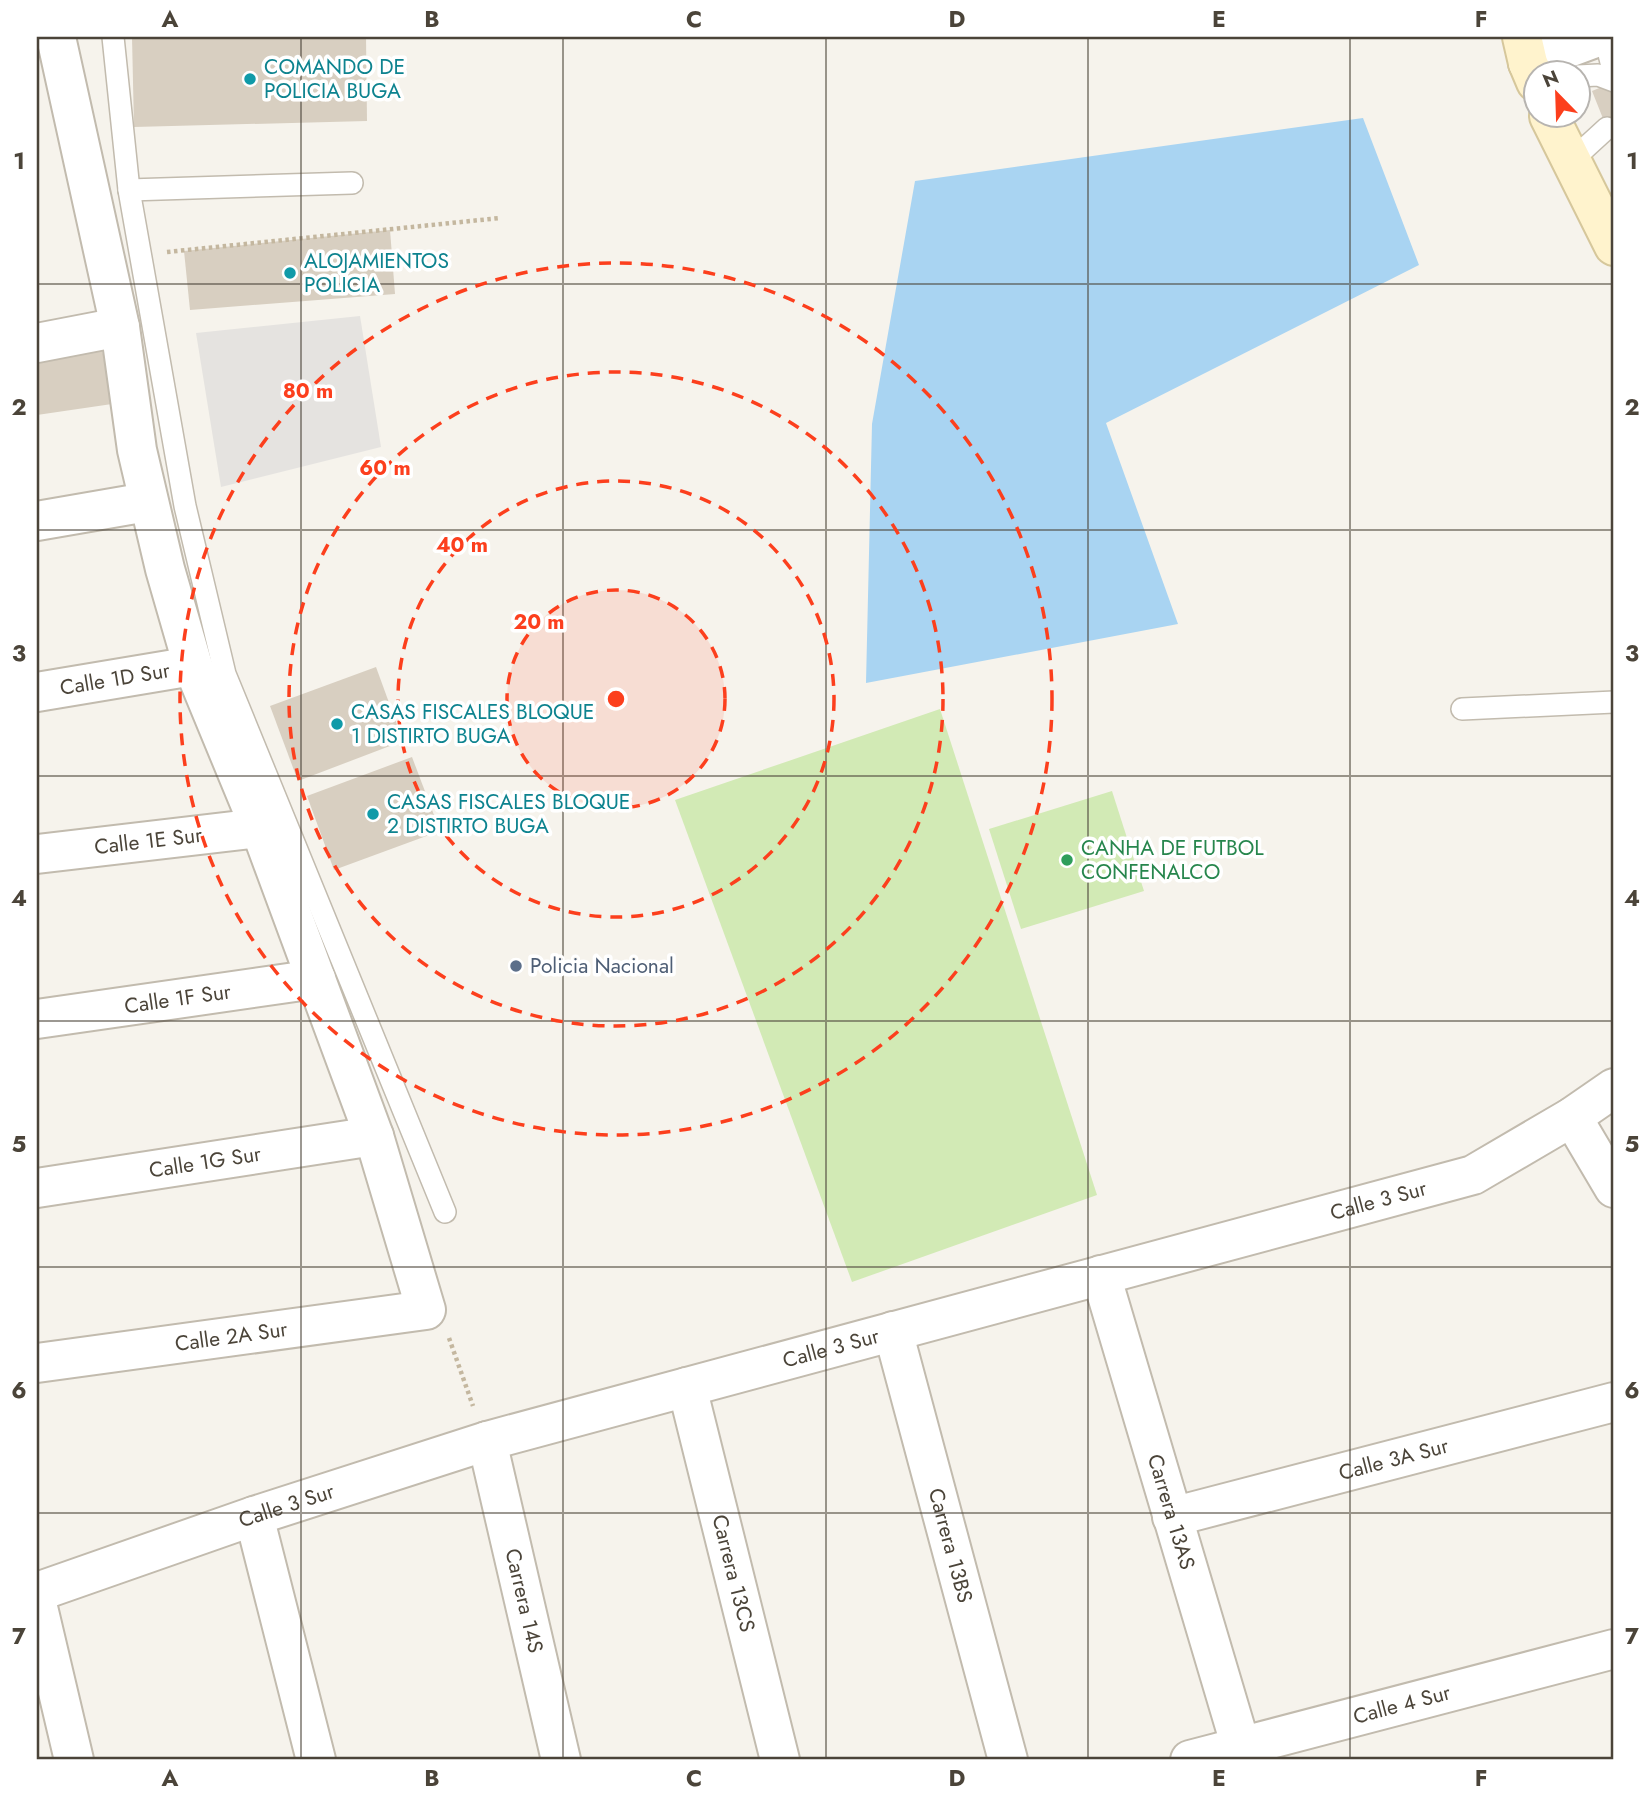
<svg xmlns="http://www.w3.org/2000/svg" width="1651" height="1797" font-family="Jost,sans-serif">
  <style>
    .grass { fill: #d2eab5 }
    .parking { fill: #e5e3e0 }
    .water { fill: #a9d4f2 }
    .building { fill: #d8cfc1 }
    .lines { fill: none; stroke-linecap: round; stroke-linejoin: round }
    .lane-casing { stroke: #c2bbae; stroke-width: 24 }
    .street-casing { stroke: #c2bbae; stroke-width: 42 }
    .secondary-casing { stroke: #d6c79b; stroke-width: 42 }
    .path { stroke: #c4b79f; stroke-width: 4.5; stroke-dasharray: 3.5 3.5; stroke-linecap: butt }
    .lane { stroke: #fff; stroke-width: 21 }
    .street { stroke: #fff; stroke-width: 38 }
    .secondary { stroke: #fff3cd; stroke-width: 38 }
    .grid { fill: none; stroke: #4b4439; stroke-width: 2; stroke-opacity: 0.55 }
    .ring { fill: none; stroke: #fc3f1d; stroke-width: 3.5; stroke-dasharray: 12 9 }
    .culture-dot { fill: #0f9aa8; stroke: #fff; stroke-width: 2.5 }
    .leisure-dot { fill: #2e9e5b; stroke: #fff; stroke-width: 2.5 }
    .service-dot { fill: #5c6f8a; stroke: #fff; stroke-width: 2.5 }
    .labels { text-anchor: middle; stroke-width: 7; stroke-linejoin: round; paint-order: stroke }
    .culture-label { font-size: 21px; fill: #0d838f; stroke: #fff; text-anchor: start }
    .street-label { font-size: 21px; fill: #4b4439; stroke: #fff }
    .leisure-label { font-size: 21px; fill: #27864d; stroke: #fff; text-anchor: start }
    .service-label { font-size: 21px; fill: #4e5e75; stroke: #fff; text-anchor: start }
    .centre { fill: #fc3f1d; stroke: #fff; stroke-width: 3.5 }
    .ring-label { font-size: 21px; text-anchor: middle; font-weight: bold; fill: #fc3f1d; stroke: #fff; stroke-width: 7; stroke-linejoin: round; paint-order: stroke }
    .neatline { fill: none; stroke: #4b4439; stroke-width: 2.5 }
    .grid-label { font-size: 23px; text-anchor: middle; font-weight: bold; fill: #4b4439 }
  </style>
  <rect width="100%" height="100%" fill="#f6f3ec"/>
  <g class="grass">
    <polygon points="940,709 1097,1195 852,1282 675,800"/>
    <polygon points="1112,791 1144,891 1021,929 989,829"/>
  </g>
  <polygon class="parking" points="360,316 381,447 221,487 196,333"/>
  <polygon class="water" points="1363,118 1419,265 1106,423 1178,624 866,683 872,424 915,181"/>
  <g class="building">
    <polygon points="132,37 366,37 367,121 134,127"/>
    <polygon points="1614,82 1614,146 1592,91"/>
    <polygon points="390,230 395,294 190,310 184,251"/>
    <polygon points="102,349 112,404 37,415 37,360"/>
    <polygon points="376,667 403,741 298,781 270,706"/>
    <polygon points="412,757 440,831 334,870 307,796"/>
  </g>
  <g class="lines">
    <defs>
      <g id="lane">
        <polyline points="113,37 129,190 185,506 225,674 445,1212"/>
        <polyline points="1605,37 1614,75"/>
        <polyline points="1578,76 1598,75 1614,81"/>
        <polyline points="1571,161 1607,128"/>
        <polyline points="129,190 352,183"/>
        <polyline points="1462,709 1614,702"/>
      </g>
      <g id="street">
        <polyline points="1528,63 1598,37"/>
        <polyline points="37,343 120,327"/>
        <polyline points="37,521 147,502"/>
        <path id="s1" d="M37 692 193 666"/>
        <path id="s2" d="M37 854 260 828"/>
        <path id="s3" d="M37 1019 316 979"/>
        <polyline points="1572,1117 1614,1188"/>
        <path id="s4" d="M37 1188 374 1136"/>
        <path id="s5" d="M1101 1275 1241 1747"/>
        <path id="s6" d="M893 1331 1008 1760"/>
        <path id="s7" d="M37 1363 426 1310 374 1136 260 828 193 666 165 569 137 450 120 327 56 37"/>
        <path id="s8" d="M687 1387 780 1760"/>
        <path id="s9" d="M487 1441 561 1760"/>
        <polyline points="254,1516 316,1760"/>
        <path id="s10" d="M1172 1517 1614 1402"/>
        <path id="s11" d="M37 1592 254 1516 487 1441 1473 1175 1572 1117 1614 1088"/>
        <polyline points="37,1603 74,1760"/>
        <path id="s12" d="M1190 1760 1614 1649"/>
      </g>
      <g id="secondary">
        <polyline points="1522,37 1528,63 1536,82"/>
        <polyline points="1549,116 1614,246"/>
      </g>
    </defs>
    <use href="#lane" class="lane-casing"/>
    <use href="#street" class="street-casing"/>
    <use href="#secondary" class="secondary-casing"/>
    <g class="path">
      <polyline points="167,252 500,218"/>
      <polyline points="449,1338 473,1406"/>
    </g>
    <use href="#lane" class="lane"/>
    <use href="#street" class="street"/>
    <use href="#secondary" class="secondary"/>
  </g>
  <path class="grid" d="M301 37V1760M563 37V1760M826 37V1760M1088 37V1760M1350 37V1760M37 284H1614M37 530H1614M37 776H1614M37 1021H1614M37 1267H1614M37 1513H1614"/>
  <circle cx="616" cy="699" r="109" fill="#fc3f1d" fill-opacity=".12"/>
  <g class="ring">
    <circle cx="616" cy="699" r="109"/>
    <circle cx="616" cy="699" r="218"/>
    <circle cx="616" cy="699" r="327"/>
    <circle cx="616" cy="699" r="436"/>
  </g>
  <g class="culture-dot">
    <circle cx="250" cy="79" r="7"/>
    <circle cx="290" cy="273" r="7"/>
    <circle cx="337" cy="724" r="7"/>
    <circle cx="373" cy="814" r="7"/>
  </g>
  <circle class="leisure-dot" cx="1067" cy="860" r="7"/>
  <circle class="service-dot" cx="516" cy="966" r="7"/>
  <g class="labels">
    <g class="culture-label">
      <text x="264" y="74">COMANDO DE<tspan x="264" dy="24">POLICIA BUGA</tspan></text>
      <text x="304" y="268">ALOJAMIENTOS<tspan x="304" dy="24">POLICIA</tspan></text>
      <text x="351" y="719">CASAS FISCALES BLOQUE<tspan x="351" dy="24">1 DISTIRTO BUGA</tspan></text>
      <text x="387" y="809">CASAS FISCALES BLOQUE<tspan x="387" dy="24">2 DISTIRTO BUGA</tspan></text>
    </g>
    <g class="street-label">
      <text dy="7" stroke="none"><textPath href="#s1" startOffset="79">Calle 1D Sur</textPath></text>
      <text dy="7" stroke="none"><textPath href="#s2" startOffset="112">Calle 1E Sur</textPath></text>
      <text dy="7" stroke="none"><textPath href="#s3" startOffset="142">Calle 1F Sur</textPath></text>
      <text dy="7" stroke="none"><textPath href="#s4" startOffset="170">Calle 1G Sur</textPath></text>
      <text dy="7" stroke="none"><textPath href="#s11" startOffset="1398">Calle 3 Sur</textPath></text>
      <text dy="7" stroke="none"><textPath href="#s7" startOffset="196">Calle 2A Sur</textPath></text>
      <text dy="7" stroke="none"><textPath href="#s11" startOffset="831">Calle 3 Sur</textPath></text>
      <text dy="7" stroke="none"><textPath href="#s10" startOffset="229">Calle 3A Sur</textPath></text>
      <text dy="7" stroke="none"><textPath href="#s11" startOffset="264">Calle 3 Sur</textPath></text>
      <text dy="7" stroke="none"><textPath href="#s5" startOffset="247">Carrera 13AS</textPath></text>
      <text dy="7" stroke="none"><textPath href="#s6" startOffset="222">Carrera 13BS</textPath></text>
      <text dy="7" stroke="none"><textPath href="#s8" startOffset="192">Carrera 13CS</textPath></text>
      <text dy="7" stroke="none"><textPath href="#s9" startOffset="164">Carrera 14S</textPath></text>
      <text dy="7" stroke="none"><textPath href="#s12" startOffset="219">Calle 4 Sur</textPath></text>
    </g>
    <g class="leisure-label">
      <text x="1081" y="855">CANHA DE FUTBOL<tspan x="1081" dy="24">CONFENALCO</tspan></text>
    </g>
    <g class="service-label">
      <text x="530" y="973">Policia Nacional</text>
    </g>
  </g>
  <circle cx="616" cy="699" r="10" class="centre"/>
  <g class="ring-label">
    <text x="308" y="398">80 m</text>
    <text x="385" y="475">60 m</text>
    <text x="462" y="552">40 m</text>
    <text x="539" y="629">20 m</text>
  </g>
  <rect width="1651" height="1797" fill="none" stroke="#ffffff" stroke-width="77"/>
  <g transform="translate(1557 94) rotate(337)"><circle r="33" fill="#ffffff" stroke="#b7b4b0" stroke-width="2"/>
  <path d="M0-5L12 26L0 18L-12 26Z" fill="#fc3f1d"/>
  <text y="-10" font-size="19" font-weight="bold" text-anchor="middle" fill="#4b4439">N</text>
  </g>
  <rect x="38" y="38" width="1574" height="1720" class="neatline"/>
  <g class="grid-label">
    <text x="170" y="27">A</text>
    <text x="432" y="27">B</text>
    <text x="694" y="27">C</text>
    <text x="957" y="27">D</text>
    <text x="1219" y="27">E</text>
    <text x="1481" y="27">F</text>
    <text x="19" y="169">1</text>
    <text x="1632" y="169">1</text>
    <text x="19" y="415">2</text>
    <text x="1632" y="415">2</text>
    <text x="19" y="661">3</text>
    <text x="1632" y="661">3</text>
    <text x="19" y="906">4</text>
    <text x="1632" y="906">4</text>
    <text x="19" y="1152">5</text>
    <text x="1632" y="1152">5</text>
    <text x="19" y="1398">6</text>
    <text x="1632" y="1398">6</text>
    <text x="19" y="1644">7</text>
    <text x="1632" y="1644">7</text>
    <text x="170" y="1786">A</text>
    <text x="432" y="1786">B</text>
    <text x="694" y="1786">C</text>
    <text x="957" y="1786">D</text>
    <text x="1219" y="1786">E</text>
    <text x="1481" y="1786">F</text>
  </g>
</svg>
